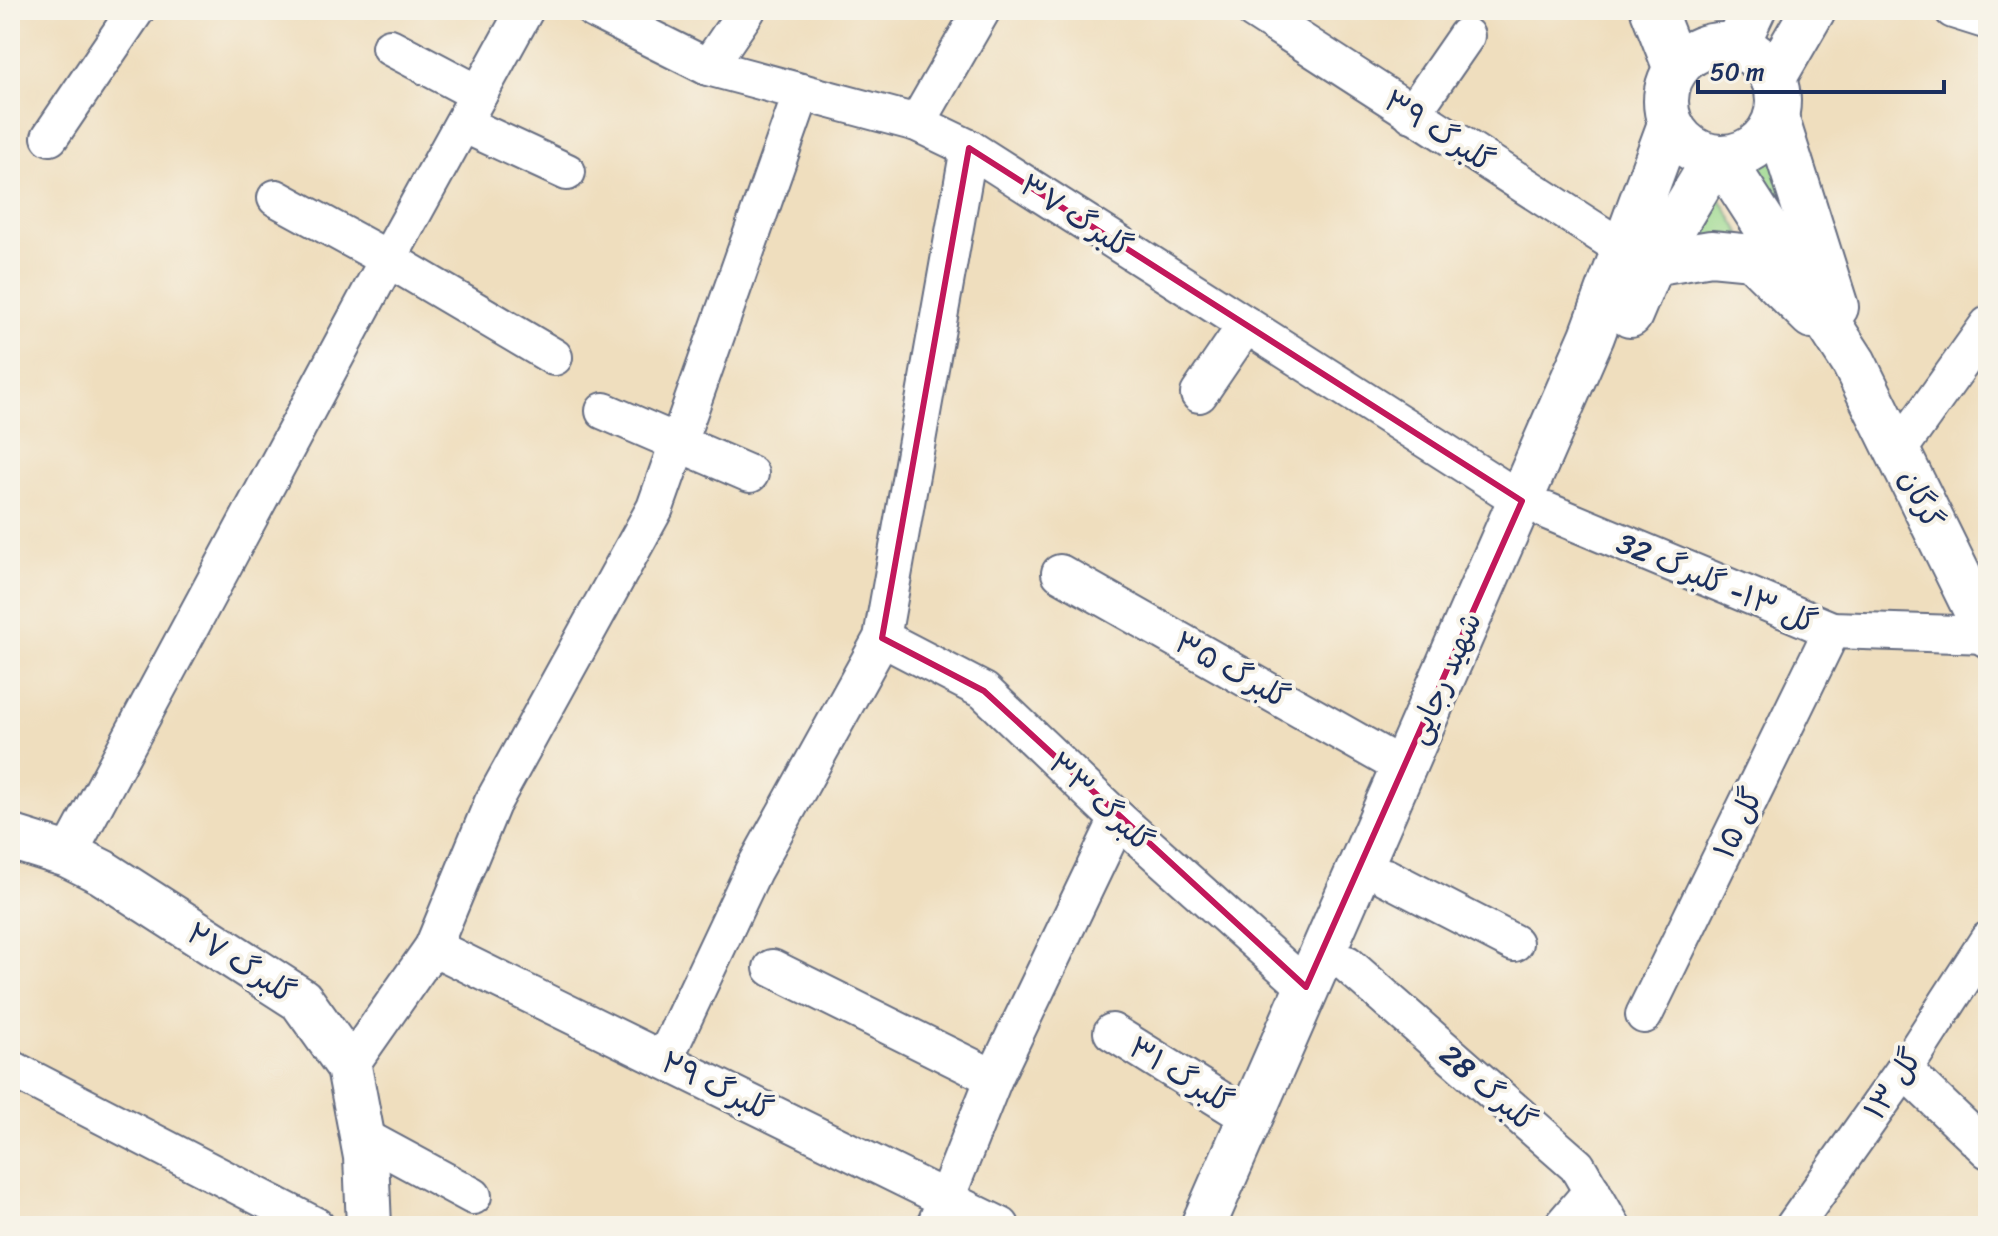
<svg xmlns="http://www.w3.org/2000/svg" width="1998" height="1236" font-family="Sriracha,'Playpen Sans Arabic',sans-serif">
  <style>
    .grass { fill: #9bd98e; stroke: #5b8476; stroke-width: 2 }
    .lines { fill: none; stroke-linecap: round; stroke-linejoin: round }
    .minor-casing { stroke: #656c80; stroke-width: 40 }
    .tertiary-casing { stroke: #656c80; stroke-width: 48 }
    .secondary-casing { stroke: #656c80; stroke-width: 48 }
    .primary-casing { stroke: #656c80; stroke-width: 48 }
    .minor { stroke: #fff; stroke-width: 36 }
    .tertiary { stroke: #fff; stroke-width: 44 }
    .secondary { stroke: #fff; stroke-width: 44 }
    .primary { stroke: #fff; stroke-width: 44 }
    .marked { fill: none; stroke: #c2185b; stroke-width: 6; stroke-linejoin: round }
    .labels { text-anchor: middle; stroke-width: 8; stroke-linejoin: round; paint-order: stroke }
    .street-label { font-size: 30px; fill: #1b2f5e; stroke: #f7f3e8 }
  </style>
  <rect width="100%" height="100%" fill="#f7f3e8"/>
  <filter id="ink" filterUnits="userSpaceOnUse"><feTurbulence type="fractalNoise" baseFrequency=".0125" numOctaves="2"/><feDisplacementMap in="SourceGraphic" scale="16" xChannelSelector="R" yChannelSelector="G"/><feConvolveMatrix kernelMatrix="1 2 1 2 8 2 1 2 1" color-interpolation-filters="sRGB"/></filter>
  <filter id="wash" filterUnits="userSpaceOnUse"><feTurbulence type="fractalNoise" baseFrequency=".006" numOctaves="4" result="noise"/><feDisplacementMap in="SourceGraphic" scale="32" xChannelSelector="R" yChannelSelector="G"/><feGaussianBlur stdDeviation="1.8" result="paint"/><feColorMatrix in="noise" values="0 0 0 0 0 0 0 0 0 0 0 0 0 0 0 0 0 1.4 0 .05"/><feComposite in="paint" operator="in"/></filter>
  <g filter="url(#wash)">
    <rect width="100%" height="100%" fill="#efdebe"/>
    <g class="grass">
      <polygon points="1769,145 1820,287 1752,158"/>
      <polygon points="1711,183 1745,241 1689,242"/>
    </g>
  </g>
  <g filter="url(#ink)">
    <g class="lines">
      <defs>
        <g id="minor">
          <polyline points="594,10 708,67 917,123 969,148 1522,501"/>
          <polyline points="1253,10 1625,250"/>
          <polyline points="1953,10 1988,21"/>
          <polyline points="390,47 479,94"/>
          <polyline points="708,67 747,10"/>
          <polyline points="1412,114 1466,36"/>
          <polyline points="917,123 982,10"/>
          <polyline points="463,124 567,172"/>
          <polyline points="50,137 136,10"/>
          <polyline points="276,198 388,259 554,357"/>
          <polyline points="1199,394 1246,325"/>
          <polyline points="604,411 750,474"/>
          <polyline points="1898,451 1988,325"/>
          <polyline points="1547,511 1832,630 1988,635"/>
          <polyline points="1060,573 1404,768"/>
          <polyline points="882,638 984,691 1118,819 1306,987"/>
          <polyline points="68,855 388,259 525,10"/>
          <polyline points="1386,877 1514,943"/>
          <polyline points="433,947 1001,1226"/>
          <polyline points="1347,964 1577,1166 1612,1226"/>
          <polyline points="772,968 994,1078"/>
          <polyline points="1644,1015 1832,630"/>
          <polyline points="1112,1032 1250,1118"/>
          <polyline points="664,1060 753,871 882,638 969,148"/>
          <polyline points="349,1067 433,947 492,804 655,508 802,92"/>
          <polyline points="10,1068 316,1226"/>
          <polyline points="1904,1070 1988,1150"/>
          <polyline points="362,1136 473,1196"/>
          <polyline points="935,1226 994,1078 1118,819"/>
          <polyline points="1562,1226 1592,1191"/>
          <polyline points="1794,1226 1904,1070 1988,940"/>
        </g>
        <polyline id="tertiary" points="10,837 68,855 102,872 301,1000 349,1067 366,1157 369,1226"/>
        <g id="secondary">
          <polyline points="1735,48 1753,10"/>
          <polyline points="1773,79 1813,10"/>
          <polyline points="1652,263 1711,253 1752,257 1812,316"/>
          <polyline points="1630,315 1652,263 1716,157"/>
          <polyline points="1203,1226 1592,336 1670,124"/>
        </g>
        <g id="primary">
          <polyline points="1653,10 1676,69"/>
          <circle cx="1722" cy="101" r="56"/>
          <polyline points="1776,117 1836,307"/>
          <polyline points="1721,157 1854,363 1988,635"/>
        </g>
      </defs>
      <use href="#minor" class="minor-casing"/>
      <use href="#tertiary" class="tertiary-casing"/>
      <use href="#secondary" class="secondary-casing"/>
      <use href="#primary" class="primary-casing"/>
      <use href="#minor" class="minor"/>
      <use href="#tertiary" class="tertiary"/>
      <use href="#secondary" class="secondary"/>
      <use href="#primary" class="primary"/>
    </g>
  </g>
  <path class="marked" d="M969 148 1522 501 1306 987 984 691 882 638Z"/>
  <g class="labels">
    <g class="street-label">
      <text transform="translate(1439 131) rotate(33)" y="10">گلبرگ ۳۹</text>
      <text transform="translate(1076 216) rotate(33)" y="10">گلبرگ ۳۷</text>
      <text transform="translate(1921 499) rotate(64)" y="10">گرگان</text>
      <text transform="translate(1717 583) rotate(23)" y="10">گل ۱۳- گلبرگ 32</text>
      <text transform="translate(1232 670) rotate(29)" y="10">گلبرگ ۳۵</text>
      <text transform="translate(1444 678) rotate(-66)" y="10">شهید رجایی</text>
      <text transform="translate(1101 802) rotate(43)" y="10">گلبرگ ۳۳</text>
      <text transform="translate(1738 823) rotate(-64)" y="10">گل ۱۵</text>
      <text transform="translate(241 963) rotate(33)" y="10">گلبرگ ۲۷</text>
      <text transform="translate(1181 1075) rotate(32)" y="10">گلبرگ ۳۱</text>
      <text transform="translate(1893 1084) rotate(-56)" y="10">گل ۱۳</text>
      <text transform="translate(717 1086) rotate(26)" y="10">گلبرگ ۲۹</text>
      <text transform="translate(1488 1088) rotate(41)" y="10">گلبرگ 28</text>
    </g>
  </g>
  <rect width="1998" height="1236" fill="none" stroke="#f7f3e8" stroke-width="40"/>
  <path d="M1698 80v12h246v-12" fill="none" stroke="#1b2f5e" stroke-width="4"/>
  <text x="1710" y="80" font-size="24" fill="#1b2f5e" stroke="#f7f3e8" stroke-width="6" paint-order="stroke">50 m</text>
</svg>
